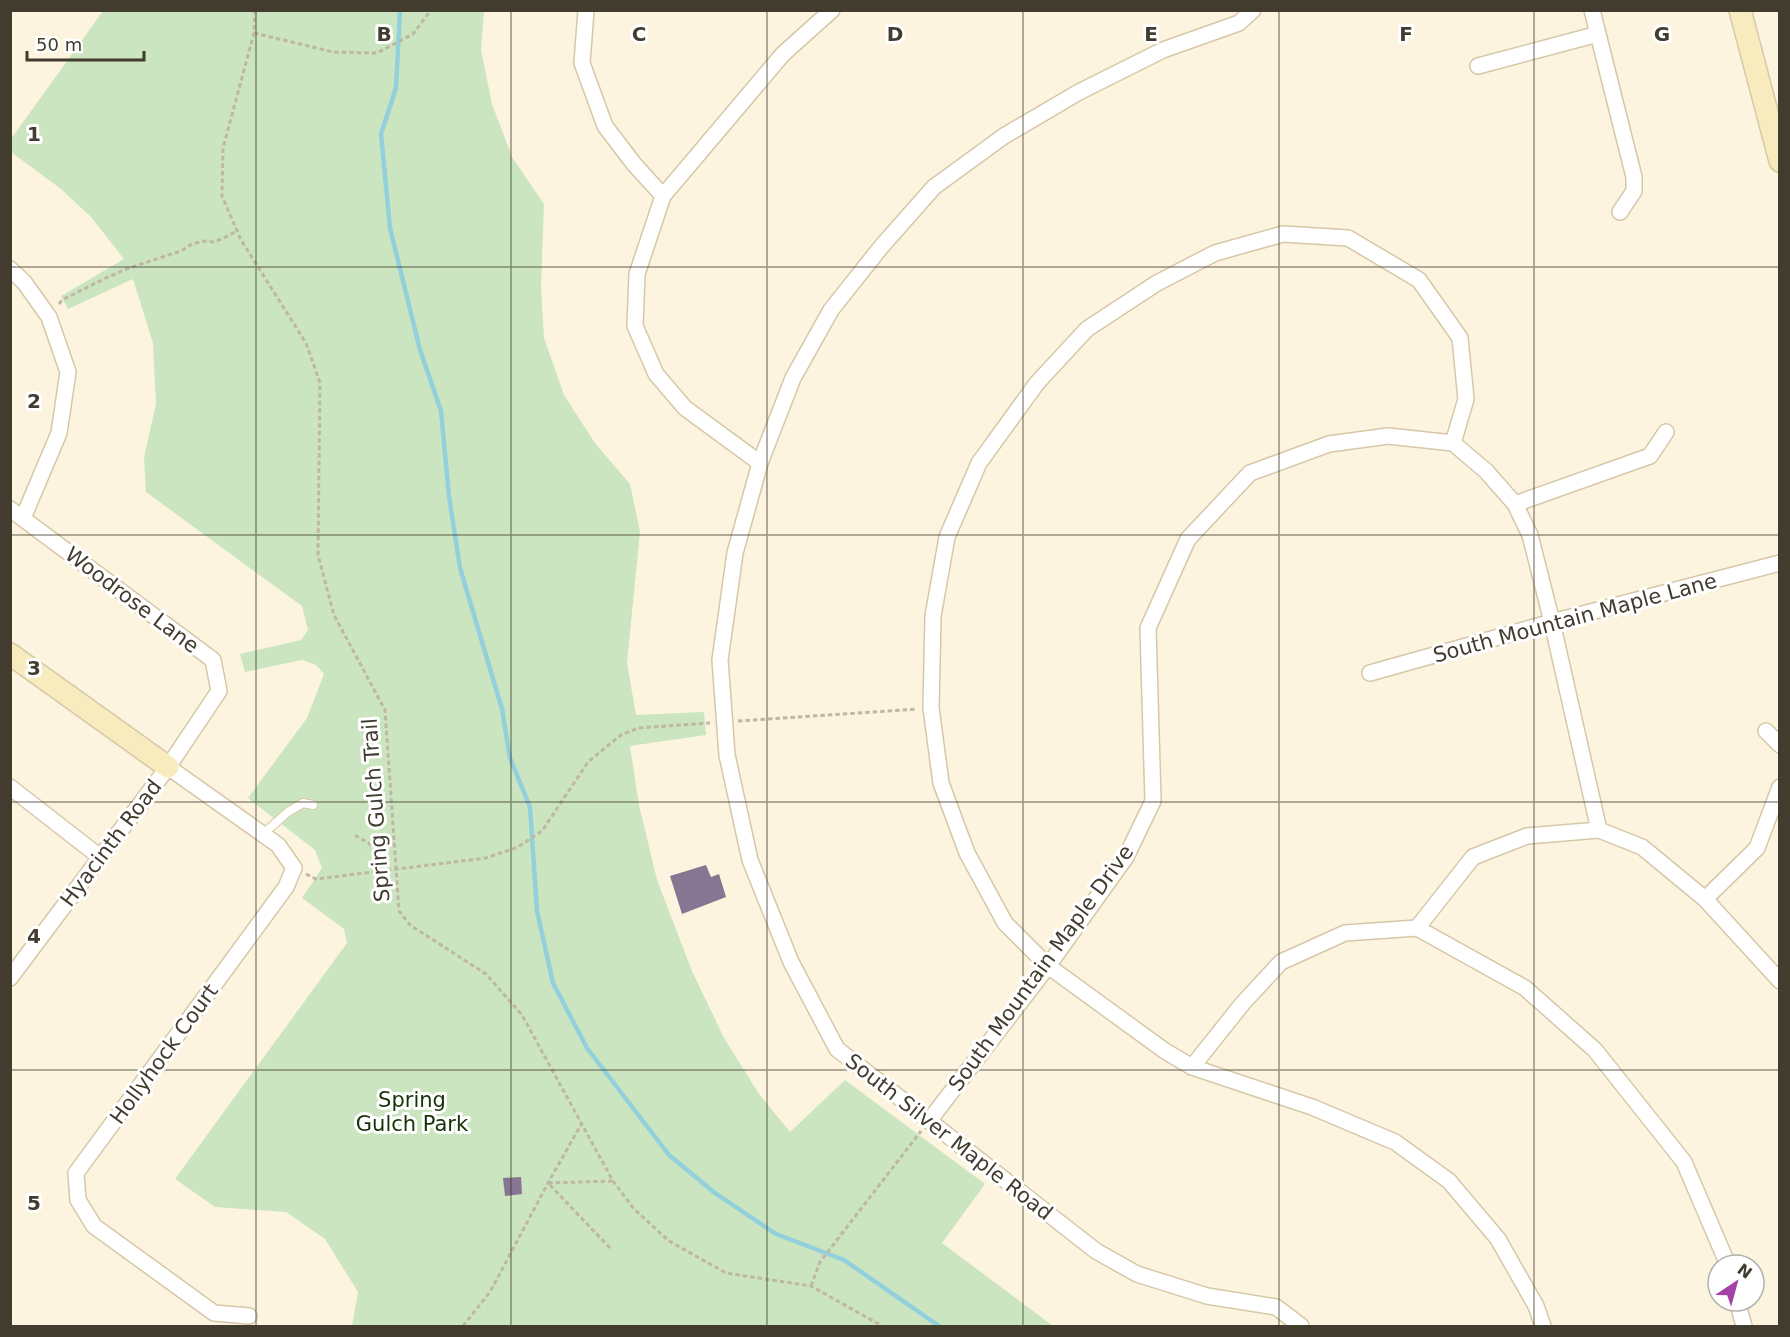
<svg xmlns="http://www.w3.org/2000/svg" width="1790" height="1337" font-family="'DejaVu Sans',sans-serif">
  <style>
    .green { fill: #cae5bf }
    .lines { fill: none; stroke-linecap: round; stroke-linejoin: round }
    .stream { stroke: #92d0dc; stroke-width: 4.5 }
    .building { fill: #877692 }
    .lane-casing { stroke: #d6c7a7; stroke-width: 10 }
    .street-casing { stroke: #d6c7a7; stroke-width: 18 }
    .secondary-casing { stroke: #d6c7a7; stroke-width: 24 }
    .path { stroke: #bfb7a5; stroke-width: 3; stroke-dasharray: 4.5 3; stroke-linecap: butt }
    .lane { stroke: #fff; stroke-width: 8 }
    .street { stroke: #fff; stroke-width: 15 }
    .secondary { stroke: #f8ecbf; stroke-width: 21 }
    .grid { fill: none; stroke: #423c2f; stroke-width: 1.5; stroke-opacity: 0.55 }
    .labels { text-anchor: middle; stroke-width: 6; stroke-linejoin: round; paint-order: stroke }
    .street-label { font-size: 21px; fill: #423c2f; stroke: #fff }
    .park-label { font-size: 21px; fill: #163308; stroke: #fff }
    .grid-label { font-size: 20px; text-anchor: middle; font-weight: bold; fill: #423c2f; stroke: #fff; stroke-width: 6; stroke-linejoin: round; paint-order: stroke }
  </style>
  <rect width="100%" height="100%" fill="#fdf4e0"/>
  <polygon class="green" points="103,11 484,11 481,50 492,104 512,157 544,204 541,287 544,338 564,395 595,443 630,484 640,532 627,663 636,715 704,712 706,735 630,746 639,805 657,880 692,971 724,1038 759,1094 790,1132 845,1080 985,1184 942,1243 1053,1326 352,1326 358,1292 325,1239 286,1212 215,1207 175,1179 347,943 344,929 302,898 322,868 315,850 248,798 307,718 324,674 316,665 302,660 245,672 240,654 301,640 308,630 302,606 146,492 144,457 156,404 153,343 133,279 68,309 61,296 124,259 91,217 61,189 11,152 11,139"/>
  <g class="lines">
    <polyline class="stream" points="400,10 396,88 381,134 390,228 420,350 441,411 449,496 460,568 502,709 510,758 530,807 537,911 553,983 587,1048 669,1155 715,1193 776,1234 844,1260 939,1326"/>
  </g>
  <g class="building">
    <polygon points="706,865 711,877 719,874 726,897 682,914 670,876"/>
    <polygon points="521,1177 522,1194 505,1196 503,1178"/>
  </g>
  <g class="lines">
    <defs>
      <polyline id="lane" points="263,834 288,812 303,803 313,805"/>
      <g id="street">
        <polyline points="586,10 582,63 605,126 634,164 663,196"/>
        <polyline points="1253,10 1239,23 1163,50 1079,92 1004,136 934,187 881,247 831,310 793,378 760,463 735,553 720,660 727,755 750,860 791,962 837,1049 1096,1251 1137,1274 1207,1296 1276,1307 1301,1326"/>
        <polyline points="1592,10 1634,177 1634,191 1620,212"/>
        <polyline points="1478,66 1598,34"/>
        <polyline points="10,269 24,282 49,317 68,372 59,433 23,518"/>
        <polyline points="1453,443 1466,399 1460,338 1419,280 1348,238 1283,234 1215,253 1157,283 1087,329 1037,383 979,463 947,537 933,616 931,708 941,783 967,853 1005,923 1048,966 1165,1051 1192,1067 1312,1107 1395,1142 1449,1181 1498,1239 1536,1306 1543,1326"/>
        <polyline points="760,463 685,408 656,374 635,326 637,274 663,196 783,54 832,10"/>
        <polyline points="1515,504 1650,456 1666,432"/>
        <polyline points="10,509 213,660 219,691 168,767 10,978"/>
        <polyline points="1370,673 1552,622 1780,563"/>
        <polyline points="1766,731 1780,745"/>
        <polyline points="168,767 278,845 294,868 286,887 76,1173 78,1200 94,1226 214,1313 249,1316"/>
        <polyline points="10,787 100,857"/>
        <polyline points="1705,899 1757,848 1780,787"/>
        <polyline points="1417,928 1473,857 1527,836 1599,830 1642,847 1705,899 1780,981"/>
        <polyline points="1192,1067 1243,1003 1281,962 1345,933 1417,928 1525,988 1595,1050 1684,1162 1728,1265"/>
        <polyline points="929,1121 1048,966 1126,857 1153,801 1148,628 1188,539 1250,473 1329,444 1388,436 1453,443 1486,471 1515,504 1530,535 1552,622 1599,830"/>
        <polyline points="1737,1301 1744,1326"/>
      </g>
      <g id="secondary">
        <polyline points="1740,10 1780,161"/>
        <polyline points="10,654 168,767"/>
      </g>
    </defs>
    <use href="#lane" class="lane-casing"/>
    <use href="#street" class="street-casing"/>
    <use href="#secondary" class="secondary-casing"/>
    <g class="path">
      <polyline points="255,10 254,33 223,148 222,196 241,240 306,343 320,383 318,555 334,615 385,710 399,911 410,925 486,974 522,1015 613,1181 634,1209 669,1241 726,1273 811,1286 882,1326"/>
      <polyline points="254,33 333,52 377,53 413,34 431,10"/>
      <polyline points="59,304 62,300 108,277 129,268 181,251 192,244 205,241 213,242 222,239 237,231"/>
      <polyline points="738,721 917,709"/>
      <polyline points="355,835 373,846 394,842"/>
      <polyline points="306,874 316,879 486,858 518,847 542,831 588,762 621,735 638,728 710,723"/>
      <polyline points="610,1248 548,1183 613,1181"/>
      <polyline points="811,1286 820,1262 921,1131"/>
      <polyline points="463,1326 490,1292 548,1183 582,1123"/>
    </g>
    <use href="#lane" class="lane"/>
    <use href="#street" class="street"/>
    <use href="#secondary" class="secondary"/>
  </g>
  <path class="grid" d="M256 10V1326M511 10V1326M767 10V1326M1023 10V1326M1279 10V1326M1534 10V1326M10 267H1780M10 535H1780M10 802H1780M10 1070H1780"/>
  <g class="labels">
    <g class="street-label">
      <text transform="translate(132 600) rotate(37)" y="7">Woodrose Lane</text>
      <text transform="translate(1575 618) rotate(-15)" y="7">South Mountain Maple Lane</text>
      <text transform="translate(376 810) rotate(-94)" y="7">Spring Gulch Trail</text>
      <text transform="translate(111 843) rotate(-53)" y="7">Hyacinth Road</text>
      <text transform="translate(1041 968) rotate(-54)" y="7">South Mountain Maple Drive</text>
      <text transform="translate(164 1054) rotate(-54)" y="7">Hollyhock Court</text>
      <text transform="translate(949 1137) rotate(38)" y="7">South Silver Maple Road</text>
    </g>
    <g class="park-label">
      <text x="412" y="1107">Spring<tspan x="412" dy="24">Gulch Park</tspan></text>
    </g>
  </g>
  <g class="grid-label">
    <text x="384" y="41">B</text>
    <text x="639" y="41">C</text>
    <text x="895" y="41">D</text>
    <text x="1151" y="41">E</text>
    <text x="1406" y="41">F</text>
    <text x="1662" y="41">G</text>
    <text x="34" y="141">1</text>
    <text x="34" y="408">2</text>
    <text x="34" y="675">3</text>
    <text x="34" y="943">4</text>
    <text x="34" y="1210">5</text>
  </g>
  <rect width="1790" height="1337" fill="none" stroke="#423c2f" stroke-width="24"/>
  <g transform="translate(1736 1283) rotate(36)"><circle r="28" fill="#ffffff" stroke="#b3b1ac" stroke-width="1.5"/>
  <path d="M0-4.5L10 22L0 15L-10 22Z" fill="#a441a7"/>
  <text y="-9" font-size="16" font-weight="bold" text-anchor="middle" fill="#423c2f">N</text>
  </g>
  <path d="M27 51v9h117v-9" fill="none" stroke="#423c2f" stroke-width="3"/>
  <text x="36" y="51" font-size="18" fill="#423c2f" stroke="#ffffff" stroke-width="4.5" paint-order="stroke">50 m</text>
</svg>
